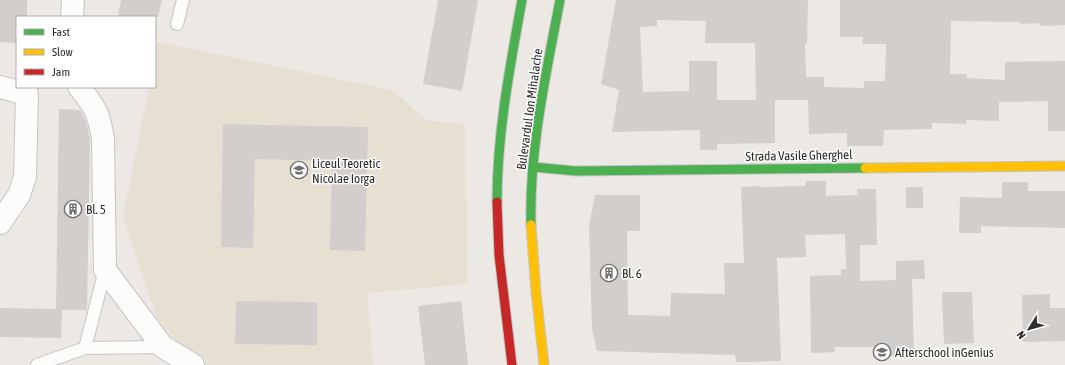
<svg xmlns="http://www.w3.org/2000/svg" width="1065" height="365" font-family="'Asap Condensed',sans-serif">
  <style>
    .education { fill: #e6e0d3 }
    .building { fill: #d1cecb; fill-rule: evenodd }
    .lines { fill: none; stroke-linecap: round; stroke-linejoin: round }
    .lane-casing { stroke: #c5c4c5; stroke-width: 14 }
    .street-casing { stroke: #c5c4c5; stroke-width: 24 }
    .fast-casing { stroke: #c5c4c5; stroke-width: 11 }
    .slow-casing { stroke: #c5c4c5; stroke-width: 11 }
    .jam-casing { stroke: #c5c4c5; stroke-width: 11 }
    .lane { stroke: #fcfcfb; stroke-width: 12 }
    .street { stroke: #fcfcfb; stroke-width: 22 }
    .fast { stroke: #4caf50; stroke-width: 9 }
    .slow { stroke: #ffc107; stroke-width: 9 }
    .jam { stroke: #c62828; stroke-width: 9 }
    .labels { text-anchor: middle; stroke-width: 3; stroke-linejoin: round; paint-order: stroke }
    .street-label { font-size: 13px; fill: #2e2e2e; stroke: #fff }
    .poi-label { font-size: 13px; fill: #2e2e2e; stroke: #fff; text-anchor: start }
  </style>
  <rect width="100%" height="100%" fill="#ece8e4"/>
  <polygon class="education" points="158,42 392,90 428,121 465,124 467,284 367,293 373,365 196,365 157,318 123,217 149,87 155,87 155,58"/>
  <g class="building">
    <polygon points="0,0 27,0 27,17 17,17 17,43 0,42"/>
    <polygon points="121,0 162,0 158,17 118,17"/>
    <polygon points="438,0 478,0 462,91 423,84"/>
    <path d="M616 0H808L807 44H805L806 77H824V87L864 88V81H885L886 44H862L863 37H840V0H1065V25L1040 26V23L1020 24V22L951 21 950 74H967V78L1005 80V62L1065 61V131H1048V101L999 102V121L966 120V124L932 123V129L884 130 883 146H847V133L809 134 808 100H775V143L717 144V150H700V130L612 132 619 90 601 84ZM657 20 706 21 705 43H755L756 100H717V61H689V91L643 92 640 27 657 26Z"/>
    <polygon points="59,109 80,110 86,121 90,139 87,310 62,310 61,338 0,337 0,308 56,309"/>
    <polygon points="223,124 368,127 365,251 330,250 332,161 255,159 253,248 221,247"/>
    <polygon points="806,181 826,181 826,196 858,195 857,189 876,189 877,245 860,245 860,281 896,280 896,261 924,260 925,279 912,279 914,355 879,357 878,347 835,347 835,352 811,353 810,276 841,275 841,269 846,269 845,234 805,235 806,257 777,258 781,361 736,362 735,355 597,351 592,328 589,226 595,195 640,195 640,231 627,231 628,315 670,316 671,293 725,294 724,263 744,263 741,187 760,186 760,187 806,186"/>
    <polygon points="1002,182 1028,182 1028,191 1065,191 1065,228 981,226 981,233 959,233 960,197 1002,198"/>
    <rect x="906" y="187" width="17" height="21"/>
    <polygon points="942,292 972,292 974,343 944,344"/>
    <polygon points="1050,294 1050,308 1065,308 1065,341 1023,342 1022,295"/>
    <polygon points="236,301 317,302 317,345 235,344"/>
    <polygon points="461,301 468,365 425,365 418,306"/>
  </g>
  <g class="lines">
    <defs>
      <g id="lane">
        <polyline points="177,24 183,0"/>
        <polyline points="85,348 163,347"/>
        <polyline points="37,365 85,348 105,270"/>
      </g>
      <g id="street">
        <polyline points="72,17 73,0"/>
        <polyline points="0,87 27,94 25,177 19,195 0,223"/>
        <path d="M79 87C95 107 99 113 103 139L105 270 163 347 193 365"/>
      </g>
      <g id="fast">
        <polyline points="533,167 576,171 865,168"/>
        <path d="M497 202C497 134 510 66 522 0"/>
        <path d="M531 225C529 150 546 74 560 0"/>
      </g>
      <g id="slow">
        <polyline points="865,168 1065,166"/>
        <polyline points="531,225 536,292 544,365"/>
      </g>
      <polyline id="jam" points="497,202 499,255 512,365"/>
    </defs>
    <use href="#lane" class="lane-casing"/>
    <use href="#street" class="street-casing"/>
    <use href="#fast" class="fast-casing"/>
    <use href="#slow" class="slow-casing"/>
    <use href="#jam" class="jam-casing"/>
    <use href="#lane" class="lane"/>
    <use href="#street" class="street"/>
    <use href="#fast" class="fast"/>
    <use href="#slow" class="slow"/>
    <use href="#jam" class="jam"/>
  </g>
  <defs>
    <symbol id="school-ring" viewBox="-11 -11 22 22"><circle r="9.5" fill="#fff" stroke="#706f6e" stroke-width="1.5"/><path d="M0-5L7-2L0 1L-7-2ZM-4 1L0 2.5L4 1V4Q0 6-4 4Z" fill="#706f6e"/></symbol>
    <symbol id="building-ring" viewBox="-11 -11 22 22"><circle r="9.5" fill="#fff" stroke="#706f6e" stroke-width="1.5"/><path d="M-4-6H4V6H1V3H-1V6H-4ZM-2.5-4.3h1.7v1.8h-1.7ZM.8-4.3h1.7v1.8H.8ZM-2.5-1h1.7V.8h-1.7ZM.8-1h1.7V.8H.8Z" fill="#706f6e"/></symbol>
  </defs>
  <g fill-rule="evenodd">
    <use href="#school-ring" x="289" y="160" width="20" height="20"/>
    <use href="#building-ring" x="63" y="199" width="20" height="20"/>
    <use href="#building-ring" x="599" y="263" width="20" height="20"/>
    <use href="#school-ring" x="872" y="342" width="20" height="20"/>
  </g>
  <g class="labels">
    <g class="street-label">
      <text transform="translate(529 109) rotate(-82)" y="5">Bulevardul Ion Mihalache</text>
      <text transform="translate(799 155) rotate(-1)" y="5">Strada Vasile Gherghel</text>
    </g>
    <g class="poi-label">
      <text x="312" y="168">Liceul Teoretic<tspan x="312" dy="15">Nicolae Iorga</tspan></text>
      <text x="86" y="214">Bl. 5</text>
      <text x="622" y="278">Bl. 6</text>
      <text x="895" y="357">Afterschool inGenius</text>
    </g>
  </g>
  <rect x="16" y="16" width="140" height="72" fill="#ffffff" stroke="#ababab"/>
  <rect x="24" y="29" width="20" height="6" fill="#4caf50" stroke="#ababab"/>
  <text x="52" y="36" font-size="12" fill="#2e2e2e">Fast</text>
  <rect x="24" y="49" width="20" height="6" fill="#ffc107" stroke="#ababab"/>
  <text x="52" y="56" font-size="12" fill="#2e2e2e">Slow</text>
  <rect x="24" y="69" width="20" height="6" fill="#c62828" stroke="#ababab"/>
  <text x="52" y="76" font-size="12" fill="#2e2e2e">Jam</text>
  <g transform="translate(1029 329) rotate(233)" stroke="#ffffff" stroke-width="3" paint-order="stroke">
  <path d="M0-3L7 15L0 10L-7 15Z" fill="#2e2e2e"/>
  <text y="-6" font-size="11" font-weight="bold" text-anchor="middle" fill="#2e2e2e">N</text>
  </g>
</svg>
